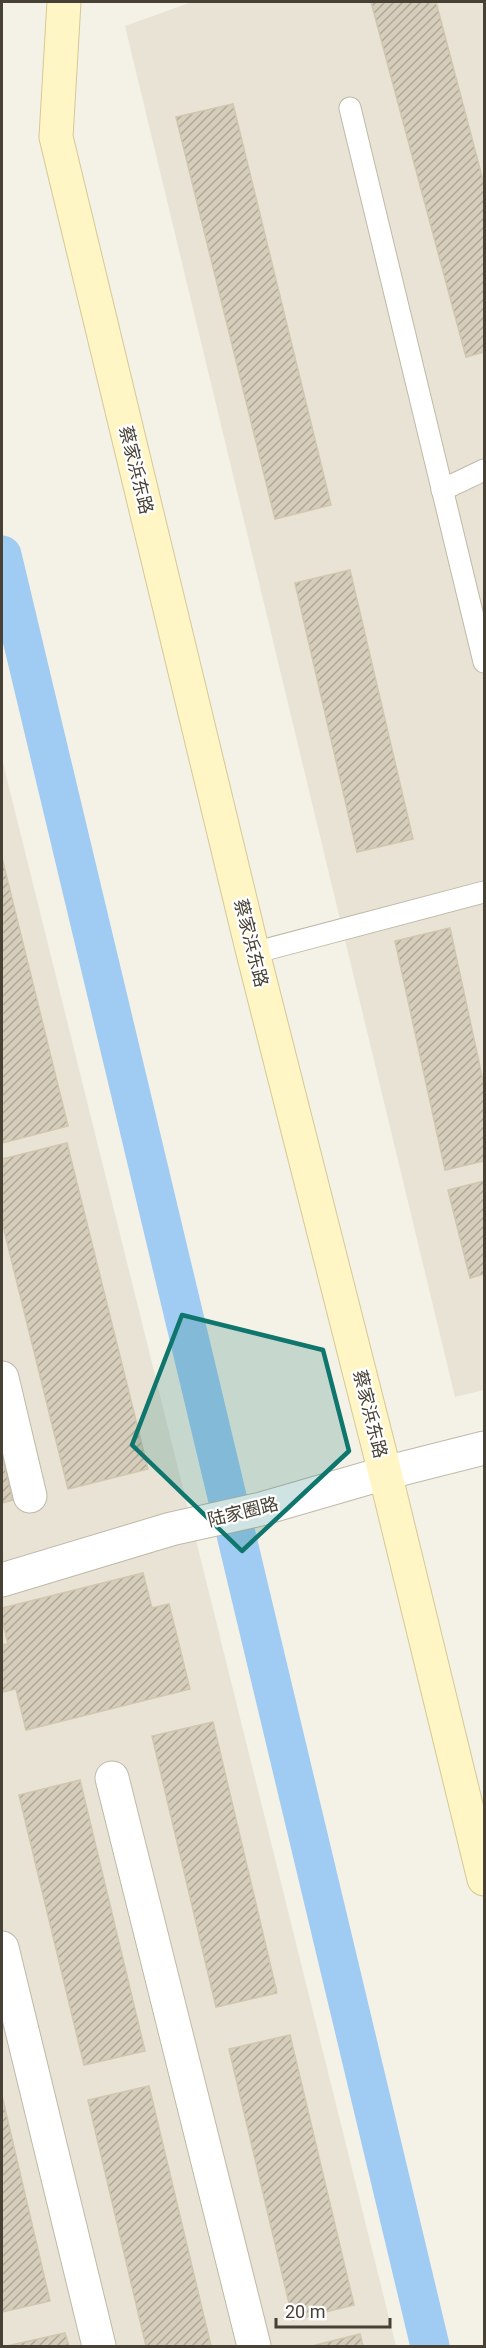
<svg xmlns="http://www.w3.org/2000/svg" width="486" height="2348" font-family="Roboto,'Noto Sans SC',sans-serif">
  <style>
    .residential { fill: #e8e3d4 }
    .lines { fill: none; stroke-linecap: round; stroke-linejoin: round }
    .canal { stroke: #a0cbf3; stroke-width: 39 }
    .building { fill: url(#building-hatch); stroke: #d1c6ae; stroke-width: 1.5 }
    .lane-casing { stroke: #c0b9a9; stroke-width: 23 }
    .street-casing { stroke: #c0b9a9; stroke-width: 35 }
    .secondary-casing { stroke: #d5c995; stroke-width: 35 }
    .lane { stroke: #fff; stroke-width: 21 }
    .street { stroke: #fff; stroke-width: 33 }
    .secondary { stroke: #fff5c5; stroke-width: 33 }
    .marked { fill: #0f766e; fill-opacity: 0.2; stroke: #0f766e; stroke-width: 4.5; stroke-linejoin: round }
    .labels { text-anchor: middle; stroke-width: 4.5; stroke-linejoin: round; paint-order: stroke }
    .street-label { font-size: 18px; fill: #474135; stroke: #fff }
  </style>
  <defs>
    <pattern id="building-hatch" width="6" height="6" patternUnits="userSpaceOnUse" patternTransform="scale(1.5)"><rect width="6" height="6" fill="#d6cdbb"/><path d="M-1 1l2-2M0 6l6-6M5 7l2-2" fill="none" stroke="#afa899"/></pattern>
  </defs>
  <rect width="100%" height="100%" fill="#f4f1e6"/>
  <g class="residential">
    <polygon points="192,2 484,2 484,1390 455,1397 125,26"/>
    <polygon points="2,759 396,2346 2,2346"/>
  </g>
  <g class="lines">
    <polyline class="canal" points="2,555 430,2346"/>
  </g>
  <g class="building">
    <polygon points="371,2 436,2 484,184 484,352 466,357"/>
    <polygon points="233,104 331,505 275,519 176,117"/>
    <polygon points="350,570 413,839 357,852 295,583"/>
    <polygon points="2,858 68,1126 2,1143"/>
    <polygon points="450,928 484,1085 484,1161 445,1170 395,941"/>
    <polygon points="67,1143 148,1469 68,1489 2,1222 2,1159"/>
    <polygon points="484,1181 484,1274 470,1278 448,1190"/>
    <polygon points="2,1456 13,1500 2,1503"/>
    <polygon points="143,1573 152,1608 169,1604 190,1689 26,1730 16,1689 2,1692 2,1645 8,1644 2,1619 2,1608"/>
    <polygon points="213,1722 277,1993 216,2007 152,1736"/>
    <polygon points="80,1780 145,2051 84,2065 19,1795"/>
    <polygon points="290,2035 354,2305 293,2320 229,2049"/>
    <polygon points="149,2086 211,2346 146,2346 88,2100"/>
    <polygon points="2,2096 50,2301 2,2312"/>
    <polygon points="65,2333 69,2346 7,2346"/>
    <polygon points="360,2334 363,2346 312,2346"/>
  </g>
  <g class="lines">
    <defs>
      <g id="lane">
        <polyline points="350,108 484,662"/>
        <polyline points="442,490 484,470"/>
        <polyline points="253,953 484,892"/>
      </g>
      <g id="street">
        <polyline points="2,1378 30,1496"/>
        <polyline points="2,1580 171,1529 261,1509 385,1473 484,1448"/>
        <polyline points="112,1778 254,2346"/>
        <polyline points="2,1948 99,2346"/>
      </g>
      <polyline id="secondary" points="64,2 56,137 253,953 385,1473 484,1879"/>
    </defs>
    <use href="#lane" class="lane-casing"/>
    <use href="#street" class="street-casing"/>
    <use href="#secondary" class="secondary-casing"/>
    <use href="#lane" class="lane"/>
    <use href="#street" class="street"/>
    <use href="#secondary" class="secondary"/>
  </g>
  <path class="marked" d="M182 1315 323 1350 349 1451 242 1551 132 1445Z"/>
  <g class="labels">
    <g class="street-label">
      <text transform="translate(136 470) rotate(76)" y="6">蔡家浜东路</text>
      <text transform="translate(251 943) rotate(76)" y="6">蔡家浜东路</text>
      <text transform="translate(370 1414) rotate(76)" y="6">蔡家浜东路</text>
      <text transform="translate(243 1512) rotate(-14)" y="6">陆家圈路</text>
    </g>
  </g>
  <rect width="486" height="2348" fill="none" stroke="#474135" stroke-width="6"/>
  <path d="M276 2318v9h114v-9" fill="none" stroke="#474135" stroke-width="3"/>
  <text x="285" y="2318" font-size="18" fill="#474135" stroke="#ffffff" stroke-width="4.5" paint-order="stroke">20 m</text>
</svg>
